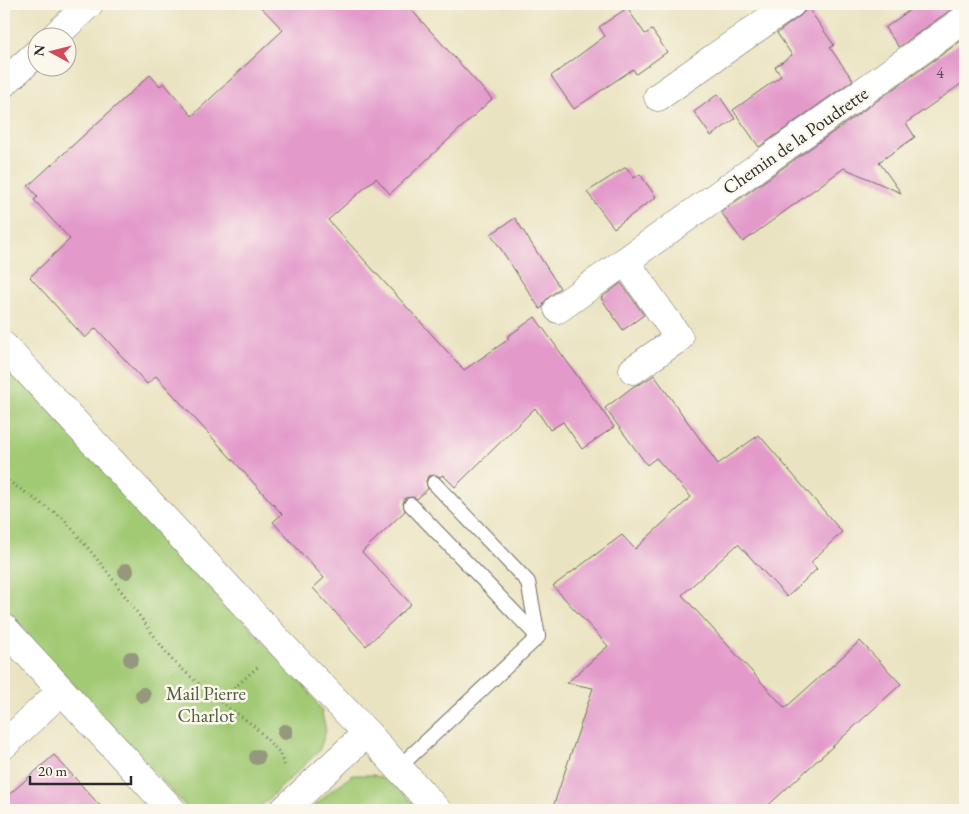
<svg xmlns="http://www.w3.org/2000/svg" width="969" height="814" font-family="'EB Garamond',serif">
  <style>
    .green { fill: #a2ca75; stroke: #667a50 }
    .building { fill: #e39acb }
    .lines { fill: none; stroke-linecap: round; stroke-linejoin: round }
    .lane-casing { stroke: #6e6b60; stroke-width: 16 }
    .street-casing { stroke: #6e6b60; stroke-width: 29 }
    .path { stroke: #6e6b60; stroke-width: 3; stroke-dasharray: 1 4; stroke-linecap: butt }
    .lane { stroke: #fff; stroke-width: 14 }
    .street { stroke: #fff; stroke-width: 28 }
    .tree { fill: #95987b }
    .labels { text-anchor: middle; stroke-width: 5; stroke-linejoin: round; paint-order: stroke }
    .number-label { font-size: 16px; fill: #594753 }
    .street-label { font-size: 19px; fill: #2b2b2b; stroke: #fbf7ec }
    .park-label { font-size: 19px; fill: #4f5b41; stroke: #fbf7ec }
  </style>
  <rect width="100%" height="100%" fill="#fbf7ec"/>
  <filter id="ink" filterUnits="userSpaceOnUse"><feTurbulence type="fractalNoise" baseFrequency=".02" numOctaves="2"/><feDisplacementMap in="SourceGraphic" scale="10" xChannelSelector="R" yChannelSelector="G"/><feConvolveMatrix kernelMatrix="1 2 1 2 8 2 1 2 1" color-interpolation-filters="sRGB"/></filter>
  <filter id="wash" filterUnits="userSpaceOnUse"><feTurbulence type="fractalNoise" baseFrequency=".0096" numOctaves="4" result="noise"/><feDisplacementMap in="SourceGraphic" scale="20" xChannelSelector="R" yChannelSelector="G"/><feGaussianBlur stdDeviation="1.12" result="paint"/><feColorMatrix in="noise" values="0 0 0 0 0 0 0 0 0 0 0 0 0 0 0 0 0 1.4 0 .05"/><feComposite in="paint" operator="in"/></filter>
  <g filter="url(#wash)">
    <rect width="100%" height="100%" fill="#eae3c1"/>
    <g class="green">
      <polygon points="4,361 305,687 321,709 326,731 319,751 257,810 189,810 4,608"/>
      <polygon points="353,775 374,775 395,784 419,810 310,810 332,790"/>
    </g>
    <g id="blocks">
      <g class="building">
        <polygon points="258,4 406,4 492,99 390,194 376,178 328,220 464,370 509,339 507,337 535,317 614,427 582,449 563,422 550,430 535,408 455,487 443,475 440,477 436,475 428,476 426,481 428,489 417,499 413,497 405,498 403,503 405,511 362,552 411,604 366,646 313,588 324,578 273,522 282,514 156,376 147,384 96,328 85,338 30,277 70,239 34,200 38,197 28,186 150,75 160,86 164,83 192,116 283,30"/>
        <polygon points="918,4 954,4 956,6 899,47 885,28"/>
        <polygon points="806,5 834,45 830,48 853,80 759,147 733,110 781,76 775,67 792,55 777,33 800,16 805,11"/>
        <polygon points="627,8 645,34 652,30 667,52 636,74 633,69 574,109 551,76 605,36 599,27"/>
        <polygon points="965,38 965,81 906,123 915,137 879,162 901,193 844,168 743,242 721,212"/>
        <polygon points="718,94 735,119 711,136 694,112"/>
        <polygon points="626,167 634,178 640,174 656,197 614,228 587,192"/>
        <polygon points="515,218 560,288 549,297 544,302 543,307 540,309 491,234"/>
        <polygon points="621,283 644,315 623,330 601,298"/>
        <polygon points="654,375 718,464 759,435 842,532 811,562 817,569 787,597 738,544 682,595 785,708 860,641 901,684 763,810 552,810 593,688 567,683 608,646 553,586 622,535 635,549 691,497 656,458 647,465 605,408 634,386 642,383"/>
        <polygon points="54,755 104,810 4,810 4,799"/>
      </g>
    </g>
  </g>
  <g filter="url(#ink)">
    <use href="#blocks" fill-opacity="0" stroke="#6e6b60" stroke-width="1"/>
    <g class="lines">
      <defs>
        <g id="lane">
          <polyline points="434,483 528,582 538,636"/>
          <polyline points="399,767 538,637 411,505"/>
        </g>
        <g id="street">
          <polyline points="53,38 89,4"/>
          <polyline points="4,83 38,52"/>
          <polyline points="658,97 791,4"/>
          <polyline points="625,261 679,338 633,370"/>
          <polyline points="558,309 965,19"/>
          <polyline points="4,346 282,645 367,733 437,810"/>
          <polyline points="4,628 172,810"/>
          <polyline points="4,745 61,691"/>
          <polyline points="284,810 367,733"/>
        </g>
      </defs>
      <use href="#lane" class="lane-casing"/>
      <use href="#street" class="street-casing"/>
      <g class="path">
        <polyline points="4,478 64,519 106,570 171,659 212,696 253,725 279,752 285,767"/>
        <polyline points="219,701 259,666"/>
      </g>
      <use href="#lane" class="lane"/>
      <use href="#street" class="street"/>
    </g>
    <g class="tree">
      <circle cx="126" cy="571" r="8"/>
      <circle cx="131" cy="659" r="8"/>
      <circle cx="143" cy="695" r="8"/>
      <circle cx="285" cy="732" r="8"/>
      <circle cx="257" cy="757" r="8"/>
    </g>
  </g>
  <g class="labels">
    <g class="number-label">
      <text x="940" y="78">4</text>
    </g>
    <g class="street-label">
      <text transform="translate(795 140) rotate(-35)" y="7">Chemin de la Poudrette</text>
    </g>
    <g class="park-label">
      <text x="206" y="700">Mail Pierre<tspan x="206" dy="22">Charlot</tspan></text>
    </g>
  </g>
  <rect width="969" height="814" fill="none" stroke="#fbf7ec" stroke-width="20"/>
  <g transform="translate(52 52) rotate(277)"><circle r="24" fill="#fbf7ec" stroke="#a8a59f"/>
  <path d="M0-4L9 19L0 12L-9 19Z" fill="#d1495b"/>
  <text y="-8" font-size="14" font-weight="bold" text-anchor="middle" fill="#2b2b2b">N</text>
  </g>
  <path d="M30 776v8h101v-8" fill="none" stroke="#2b2b2b" stroke-width="2.5"/>
  <text x="38" y="776" font-size="15" fill="#2b2b2b" stroke="#fbf7ec" stroke-width="4" paint-order="stroke">20 m</text>
</svg>
